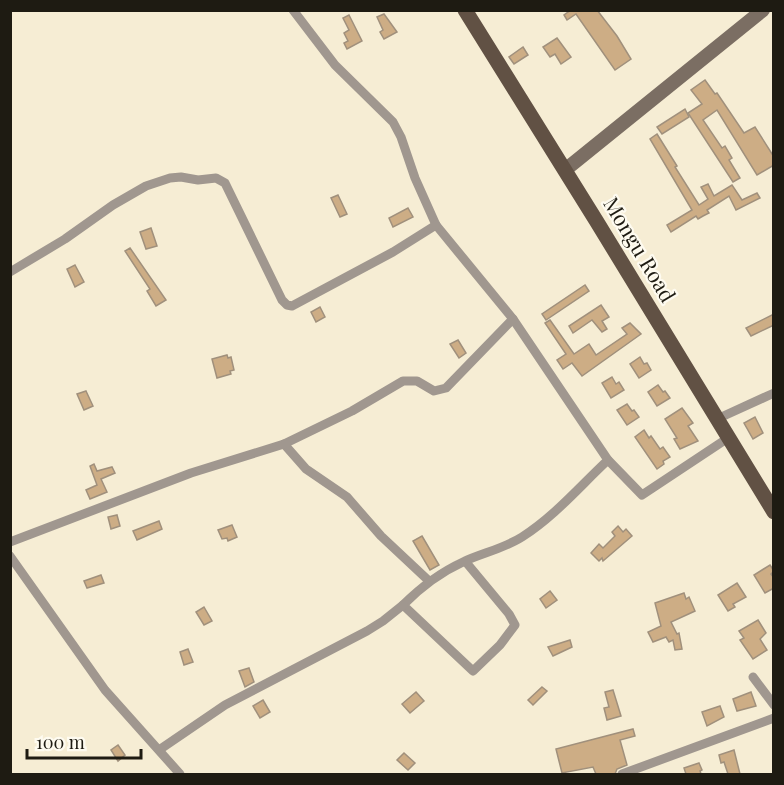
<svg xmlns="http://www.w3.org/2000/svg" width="784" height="785" font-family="'Playfair Display',serif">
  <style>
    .building { fill: #cdad85; stroke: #a0907c; stroke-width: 1.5 }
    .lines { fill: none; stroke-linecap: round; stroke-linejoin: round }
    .street { stroke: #a0978f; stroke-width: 9 }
    .secondary { stroke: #7b6e63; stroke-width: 14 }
    .primary { stroke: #615144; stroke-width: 15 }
    .labels { text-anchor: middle; stroke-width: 4.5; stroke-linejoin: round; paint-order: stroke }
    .street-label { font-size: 21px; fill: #1e1b12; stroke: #fefbf0 }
  </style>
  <rect width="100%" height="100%" fill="#f6edd4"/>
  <g class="building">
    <polygon points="571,10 597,10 617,36 631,59 615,70 576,14 567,20 564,15"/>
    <polygon points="384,14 397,32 384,39 380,32 383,30 377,17"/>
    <polygon points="349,15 362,41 347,49 344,43 348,41 344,33 349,30 343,18"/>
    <polygon points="557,38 571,57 561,64 555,54 550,57 543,47"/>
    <polygon points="523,47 528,55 514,64 509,57"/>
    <polygon points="705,80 715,94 717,93 744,133 755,127 774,157 774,165 757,175 717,110 703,120 722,148 725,146 732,158 729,160 740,178 733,182 688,113 702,104 691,90"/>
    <polygon points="685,109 689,117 662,134 657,127"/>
    <polygon points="657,134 677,166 675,167 699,205 708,199 701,187 708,184 714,196 732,185 742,200 757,193 760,198 736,210 729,196 707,210 709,213 703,216 698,219 696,216 671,232 667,225 692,210 650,139"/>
    <polygon points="338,195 347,214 340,217 331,198"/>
    <polygon points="408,208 413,217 393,227 389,218"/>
    <polygon points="151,228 157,246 146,249 140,232"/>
    <polygon points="130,248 166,300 156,306 147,291 150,289 125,251"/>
    <polygon points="75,265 84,282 75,287 67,269"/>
    <polygon points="585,285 589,291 546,320 542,314"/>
    <polygon points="601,305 609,317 602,321 607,329 602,332 592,320 573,333 569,326"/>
    <polygon points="320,307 325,317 316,322 311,312"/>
    <polygon points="774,314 774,325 751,336 746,328"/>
    <polygon points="550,320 574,354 589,344 596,355 627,334 622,328 630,323 641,334 582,376 572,363 563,369 557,360 566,354 545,323"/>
    <polygon points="458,340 466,353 459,358 450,344"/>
    <polygon points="227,355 228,358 231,357 234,370 230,371 231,374 217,378 212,359"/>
    <polygon points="640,357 644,364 647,363 651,370 639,378 630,364"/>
    <polygon points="612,377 616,384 619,382 624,390 611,398 602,383"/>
    <polygon points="658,385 663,392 665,391 670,398 657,406 648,392"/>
    <polygon points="86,391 93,406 84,410 77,394"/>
    <polygon points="627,404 632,411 634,410 639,417 627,425 617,410"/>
    <polygon points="682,408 693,423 688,426 698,441 680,449 674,439 677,438 665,419"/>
    <polygon points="755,417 763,433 753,439 744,423"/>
    <polygon points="644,430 649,438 651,436 660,449 663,447 670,457 663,461 664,464 657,469 635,437"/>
    <polygon points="94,464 97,471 112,467 115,473 101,479 107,492 90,499 86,490 97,485 90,466"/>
    <polygon points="117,515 120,526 111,529 108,517"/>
    <polygon points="159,521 162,529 137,540 133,531"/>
    <polygon points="232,525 237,537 228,541 227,538 222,539 218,530"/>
    <polygon points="618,526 623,532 626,529 632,536 603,561 602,558 599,561 591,553 599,544 603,548 615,536 612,532"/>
    <polygon points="422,536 439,565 430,570 413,541"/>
    <polygon points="770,565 774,571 771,574 774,578 774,588 765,593 754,575"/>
    <polygon points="101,575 104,583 87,588 84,581"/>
    <polygon points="737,583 746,597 733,604 735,607 728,611 718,595"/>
    <polygon points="550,591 557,600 546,608 540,599"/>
    <polygon points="684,593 686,599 689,597 695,611 671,622 677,634 679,633 682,649 675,650 673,640 669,642 666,637 653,642 648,632 661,626 655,603"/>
    <polygon points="204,607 212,621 204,625 196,612"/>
    <polygon points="758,620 766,633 760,639 767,650 753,659 740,640 744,638 739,631"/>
    <polygon points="570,640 572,647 553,656 548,647"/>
    <polygon points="188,649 193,662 184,665 180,652"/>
    <polygon points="249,668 254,682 245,687 239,671"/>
    <polygon points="542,687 547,691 533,705 528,700"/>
    <polygon points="613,690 621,716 607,720 604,708 609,707 605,692"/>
    <polygon points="416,692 424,701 410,713 402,704"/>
    <polygon points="751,692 756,706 737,711 733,699"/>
    <polygon points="263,700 270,712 260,718 253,706"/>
    <polygon points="720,706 724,717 707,726 702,712"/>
    <polygon points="633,729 635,736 620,740 627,765 617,769 615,774 596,774 593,767 562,773 556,749"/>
    <polygon points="118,745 125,755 118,761 111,750"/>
    <polygon points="734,750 740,774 728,774 724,762 721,763 719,755"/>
    <polygon points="404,753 415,763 408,770 397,760"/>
    <polygon points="699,763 702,770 700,771 701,774 686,774 684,768"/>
  </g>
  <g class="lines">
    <g class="street">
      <polyline points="293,10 335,65 393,122 401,137 415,178 436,225 513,319 608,460 642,495 728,438"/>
      <polyline points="10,272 65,239 113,205 146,186 170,178 181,177 198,180 216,178 225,183 282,300 287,305 292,306 393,252 436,225"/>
      <polyline points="717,419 774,393"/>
      <polyline points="284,444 306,469 347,497 381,536 429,581"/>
      <polyline points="10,542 191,473 284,444 352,411 403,381 417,381 434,391 446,388 513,319"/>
      <polyline points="10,556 105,690 180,774"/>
      <path d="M465 561 509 614 515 625 500 645 473 671 403 605C421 587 439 573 463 562 482 553 503 549 522 537 555 516 580 486 608 460"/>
      <polyline points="753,677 774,705"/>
      <polyline points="159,750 225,705 367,631 383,621 403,605"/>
      <polyline points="622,774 774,718"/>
    </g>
    <polyline class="secondary" points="565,170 763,10"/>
    <polyline class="primary" points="465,10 597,222 774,512"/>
  </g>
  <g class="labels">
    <g class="street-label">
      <text transform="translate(639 250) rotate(59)" y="7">Mongu Road</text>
    </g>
  </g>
  <rect width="784" height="785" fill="none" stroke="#1e1b12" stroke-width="24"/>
  <path d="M27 749v9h114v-9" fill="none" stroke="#1e1b12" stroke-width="3"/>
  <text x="36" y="749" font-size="18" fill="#1e1b12" stroke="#fefbf0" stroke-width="4.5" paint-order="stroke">100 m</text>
</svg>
